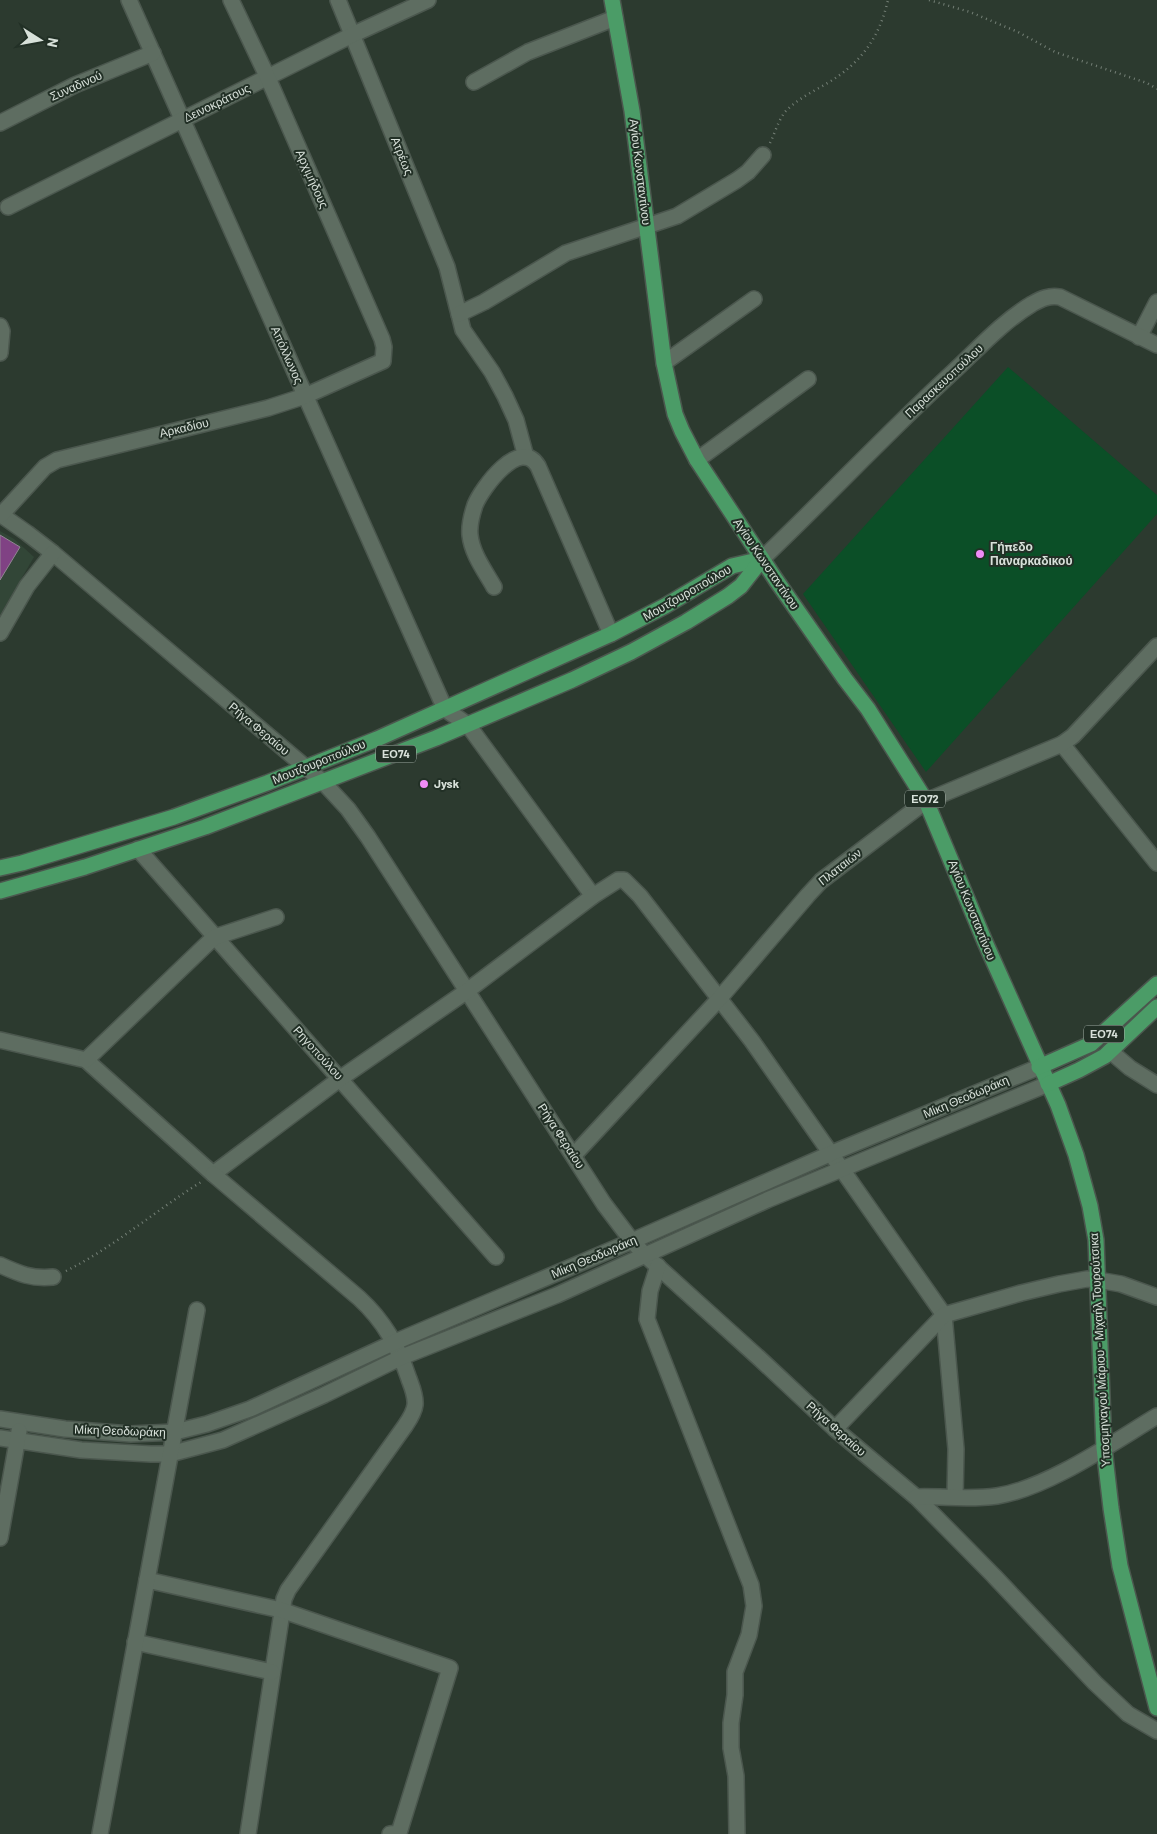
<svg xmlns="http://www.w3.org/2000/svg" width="1157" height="1834" font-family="Barlow,sans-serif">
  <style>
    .built { fill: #324637 }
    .green { fill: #0b4f27 }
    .building { fill: #804284; stroke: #928593 }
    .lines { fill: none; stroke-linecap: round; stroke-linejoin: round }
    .minor-casing { stroke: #4b574e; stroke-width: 18 }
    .major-casing { stroke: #4b574e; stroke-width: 18 }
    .path { stroke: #758077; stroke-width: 2.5; stroke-dasharray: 1 4; stroke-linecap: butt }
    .minor { stroke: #5e6d61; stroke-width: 15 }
    .major { stroke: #4b9c67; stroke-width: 15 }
    .poi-dot { fill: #f08bf6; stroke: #223026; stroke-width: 2 }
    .labels { text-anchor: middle; stroke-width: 4; stroke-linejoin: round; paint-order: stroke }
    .shield { fill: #223026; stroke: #a1aca4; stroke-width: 1 }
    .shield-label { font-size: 11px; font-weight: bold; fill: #d8e1da }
    .street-label { font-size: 12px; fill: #d8e1da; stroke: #223026 }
    .poi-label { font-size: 12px; font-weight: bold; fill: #d8e1da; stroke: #223026; text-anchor: start }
  </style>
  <rect width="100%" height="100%" fill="#2c3a2f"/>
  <polygon class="built" points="0,531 14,539 34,557 0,615"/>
  <polygon class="green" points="1008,367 1157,495 1157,514 926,772 803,594"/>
  <polygon class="building" points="0,535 20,547 0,580"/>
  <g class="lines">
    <defs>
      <g id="minor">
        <polyline points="129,0 445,709 468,725 593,896"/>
        <polyline points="338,0 447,267 463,330 492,372 505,396 516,420 526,457"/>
        <polyline points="474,82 528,52 615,18"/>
        <polyline points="0,123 75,85 153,53"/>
        <polyline points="8,207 352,35 428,0"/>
        <polyline points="459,314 484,302 566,253 677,216 737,180 748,172 763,155"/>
        <polyline points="0,326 2,331 0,353"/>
        <polyline points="1139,337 1157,302"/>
        <polyline points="664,363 754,299"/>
        <polyline points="697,460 808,379"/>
        <polyline points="0,514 27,533 53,553 323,782 348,809 368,837 604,1204 632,1241 645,1255 759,1358 835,1429 916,1497 994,1576 1095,1683 1128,1714 1157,1731"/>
        <polyline points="1,515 45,467 57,460 268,408 305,396 383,361 384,347 382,339 268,78 231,0"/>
        <path d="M762 559C826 498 887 433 952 373 977 350 1002 322 1032 304 1041 299 1049 295 1060 297L1157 345"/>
        <path d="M494 587C485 571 472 554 470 535 469 525 472 514 475 505 482 488 520 436 538 466L611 634"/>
        <polyline points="0,633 27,586 53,553"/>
        <polyline points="1062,744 1157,863"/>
        <polyline points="138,849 496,1257"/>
        <polyline points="0,1040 86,1060 213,1174 341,1078 467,991 593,896 618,880 624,880 640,896 752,1041 944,1315 956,1449 955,1497"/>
        <polyline points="1110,1051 1130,1068 1157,1085"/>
        <polyline points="86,1060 208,943 215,937 276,917"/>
        <polyline points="574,1155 719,999 808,895 821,881 926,801 1062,744 1073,736 1157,646"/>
        <path d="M213 1174 359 1298C384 1321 398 1346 409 1379 412 1387 416 1396 415 1405 414 1413 409 1420 405 1426L288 1590 284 1599 248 1834"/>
        <path d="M0 1265C20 1274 31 1279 53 1277"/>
        <polyline points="658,1266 650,1291 647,1319 751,1585 754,1606 749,1635 735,1672 735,1695 731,1723 731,1748 736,1776 737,1834"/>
        <polyline points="0,1419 65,1429 131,1434 175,1432 207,1424 250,1409 395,1342 632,1241 832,1153 1039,1067"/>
        <polyline points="835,1429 944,1315 1021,1293 1059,1284 1087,1279 1098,1280 1121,1284 1157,1297"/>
        <polyline points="0,1438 81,1450 151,1454 170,1454 223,1440 324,1395 402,1357 557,1295 767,1200 1048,1084"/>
        <path d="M916 1497C942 1496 970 1500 997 1496 1048 1488 1112 1443 1157 1416"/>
        <polyline points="0,1538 19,1431"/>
        <polyline points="147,1580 281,1610 450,1668 399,1833 390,1834"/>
        <polyline points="135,1642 272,1672"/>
        <polyline points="100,1834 197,1310"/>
      </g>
      <g id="major">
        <polyline points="612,0 632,111 664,363 675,414 682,431 697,460 776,580 845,679 868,709 926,801 985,942 1058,1105 1076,1155 1090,1206 1096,1240 1104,1448 1111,1508 1120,1566 1157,1708"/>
        <polyline points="0,868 22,863 174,817 267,783 377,739 611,634 665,606 732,566 762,559"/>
        <polyline points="0,891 85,867 205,827 436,738 572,680 631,652 686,622 728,596 741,586 762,559"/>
        <polyline points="1039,1067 1091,1044 1157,984"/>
        <polyline points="1048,1084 1079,1070 1105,1056 1157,1007"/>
      </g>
    </defs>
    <use href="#minor" class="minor-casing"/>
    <use href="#major" class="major-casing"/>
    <g class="path">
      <polyline points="929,0 970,12 1018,32 1055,52 1147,83 1157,89"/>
      <path d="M770 143C775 133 778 121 785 112 796 100 812 92 826 84 860 64 879 39 888 0"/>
      <path d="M66 1271C114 1247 155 1211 201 1182"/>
    </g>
    <use href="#minor" class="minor"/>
    <use href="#major" class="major"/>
  </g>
  <g class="poi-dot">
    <circle cx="980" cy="554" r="5"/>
    <circle cx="424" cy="784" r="5"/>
  </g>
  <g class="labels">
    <g class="shield">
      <rect x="376" y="745.5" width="40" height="17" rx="4"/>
      <rect x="905" y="790.5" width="40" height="17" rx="4"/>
      <rect x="1084" y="1025.5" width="40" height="17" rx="4"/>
    </g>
    <g class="shield-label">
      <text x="396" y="758">ΕΟ74</text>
      <text x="925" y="803">ΕΟ72</text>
      <text x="1104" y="1038">ΕΟ74</text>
    </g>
    <g class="street-label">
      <text transform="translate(76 86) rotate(-24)" y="4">Συναδινού</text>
      <text transform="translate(217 103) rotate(-26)" y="4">Δεινοκράτους</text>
      <text transform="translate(402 156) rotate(68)" y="4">Ατρέως</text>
      <text transform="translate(640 172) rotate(83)" y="4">Αγίου Κωνσταντίνου</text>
      <text transform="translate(312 179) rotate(66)" y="4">Αρχιμήδους</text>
      <text transform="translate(287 355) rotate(66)" y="4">Απόλλωνος</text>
      <text transform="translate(944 381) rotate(-43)" y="4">Παρασκευοπούλου</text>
      <text transform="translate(184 428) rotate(-13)" y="4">Αρκαδίου</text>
      <text transform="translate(766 564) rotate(56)" y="4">Αγίου Κωνσταντίνου</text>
      <text transform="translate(687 593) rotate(-30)" y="4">Μουτζουροπούλου</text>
      <text transform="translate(259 729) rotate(40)" y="4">Ρήγα Φεραίου</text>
      <text transform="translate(319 762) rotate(-22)" y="4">Μουτζουροπούλου</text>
      <text transform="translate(840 867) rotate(-38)" y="4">Πλαταιών</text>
      <text transform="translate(972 910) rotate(68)" y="4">Αγίου Κωνσταντίνου</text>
      <text transform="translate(318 1053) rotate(48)" y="4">Ρηγοπούλου</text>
      <text transform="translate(966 1097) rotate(-23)" y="4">Μίκη Θεοδωράκη</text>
      <text transform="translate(561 1136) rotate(57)" y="4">Ρήγα Φεραίου</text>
      <text transform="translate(594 1257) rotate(-23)" y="4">Μίκη Θεοδωράκη</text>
      <text transform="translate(1100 1350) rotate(-93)" y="4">Υποσμηναγού Μάριου - Μιχαήλ Τουρούτσικα</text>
      <text transform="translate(836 1429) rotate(42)" y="4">Ρήγα Φεραίου</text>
      <text transform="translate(120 1431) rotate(2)" y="4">Μίκη Θεοδωράκη</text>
    </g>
    <g class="poi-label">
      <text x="990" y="551">Γήπεδο<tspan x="990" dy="14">Παναρκαδικού</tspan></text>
      <text x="434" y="788">Jysk</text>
    </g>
  </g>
  <g transform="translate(40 40) rotate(101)" stroke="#223026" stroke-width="4" paint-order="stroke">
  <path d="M0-4L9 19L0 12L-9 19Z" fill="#d8e1da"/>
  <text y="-8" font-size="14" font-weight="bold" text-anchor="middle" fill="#d8e1da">N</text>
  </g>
</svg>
